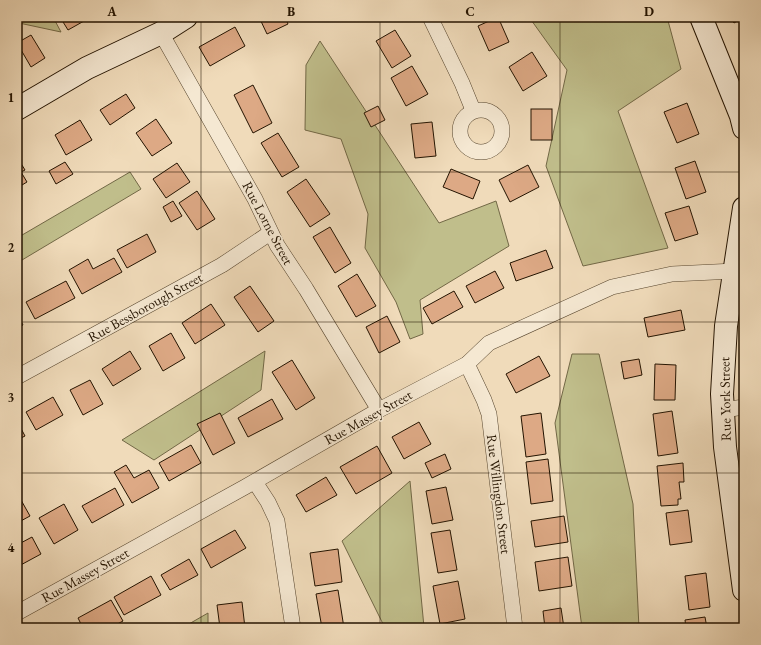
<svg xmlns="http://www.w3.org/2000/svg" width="761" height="645" font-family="'EB Garamond',serif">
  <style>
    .green { fill: #c0be8b; stroke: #726846 }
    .building { fill: #dda985; stroke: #231300 }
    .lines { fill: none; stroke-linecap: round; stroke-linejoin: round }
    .street-casing { stroke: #56452e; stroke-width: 16 }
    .secondary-casing { stroke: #231300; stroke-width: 24 }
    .street { stroke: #f5e8d2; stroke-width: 15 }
    .secondary { stroke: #f5e8d2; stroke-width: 22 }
    .grid { fill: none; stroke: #231300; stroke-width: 1; stroke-opacity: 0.55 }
    .labels { text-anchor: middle; stroke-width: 3.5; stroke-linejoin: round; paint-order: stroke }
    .street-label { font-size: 14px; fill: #231300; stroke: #f5e8d2 }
    .neatline { fill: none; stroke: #231300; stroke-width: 1.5 }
    .grid-label { font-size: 13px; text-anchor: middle; font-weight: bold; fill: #231300 }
  </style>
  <rect width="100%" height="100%" fill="#f0dbba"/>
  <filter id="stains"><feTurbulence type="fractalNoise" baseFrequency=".005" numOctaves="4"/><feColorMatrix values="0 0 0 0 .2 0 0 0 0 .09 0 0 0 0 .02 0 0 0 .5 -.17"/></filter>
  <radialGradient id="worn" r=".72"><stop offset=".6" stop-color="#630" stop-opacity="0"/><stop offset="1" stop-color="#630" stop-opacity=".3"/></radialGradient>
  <g class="green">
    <polygon points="17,17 53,17 61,32 19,23"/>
    <polygon points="529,17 667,17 681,69 618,111 668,248 583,266 546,166 567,70"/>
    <polygon points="320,41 439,223 496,201 509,246 420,300 423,334 410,339 396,302 365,248 368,214 341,139 305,130 306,65"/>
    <polygon points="130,172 141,189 17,263 17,238"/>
    <polygon points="265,351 261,390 154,460 122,440"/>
    <polygon points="572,354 599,354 633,504 639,628 582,628 555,423"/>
    <polygon points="410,481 424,627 385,628 342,541"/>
    <polygon points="208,613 208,628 182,628"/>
  </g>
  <g class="building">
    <polygon points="60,17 82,17 84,21 68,30"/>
    <polygon points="259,17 285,17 288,24 267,34"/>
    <polygon points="498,17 509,42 489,51 478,26"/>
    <polygon points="730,17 744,17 734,23"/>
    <polygon points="235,27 245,46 210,66 199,47"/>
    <polygon points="395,30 411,56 392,68 376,41"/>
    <polygon points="31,35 45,58 31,67 17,43"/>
    <polygon points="532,52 547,76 523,91 509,67"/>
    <polygon points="412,66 428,94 406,106 391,78"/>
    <polygon points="253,85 272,123 253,133 234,95"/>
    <polygon points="126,94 135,108 110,125 100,110"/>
    <polygon points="687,103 699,134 677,143 664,112"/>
    <polygon points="378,106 385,120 371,127 364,113"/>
    <rect x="531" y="109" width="21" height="31"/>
    <polygon points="156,119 172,143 152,156 136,133"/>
    <polygon points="80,120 92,140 66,155 55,135"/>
    <polygon points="432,122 436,156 415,158 411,124"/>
    <polygon points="278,133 299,167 282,177 261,143"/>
    <polygon points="17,157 25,170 21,172 27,182 17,188"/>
    <polygon points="695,161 706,192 686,199 675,168"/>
    <polygon points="65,162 73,174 56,184 49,171"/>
    <polygon points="177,163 190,182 166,198 153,179"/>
    <polygon points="528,165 539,187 510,202 499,180"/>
    <polygon points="451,169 480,181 473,199 443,187"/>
    <polygon points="306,179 330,214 310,227 287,192"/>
    <polygon points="197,191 215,219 197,230 179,203"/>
    <polygon points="173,201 182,216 171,222 163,207"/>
    <polygon points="689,206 698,234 675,241 665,213"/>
    <polygon points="330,227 351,263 335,273 313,237"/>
    <polygon points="147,234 156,252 127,268 117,250"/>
    <polygon points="546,250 553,268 516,281 510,263"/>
    <polygon points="114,258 122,272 82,294 69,270 88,259 93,269"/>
    <polygon points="495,271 504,288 475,303 466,286"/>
    <polygon points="357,274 376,306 356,317 338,286"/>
    <polygon points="66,281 75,298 35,319 26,302"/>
    <polygon points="250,286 274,321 258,332 234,297"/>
    <polygon points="454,291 463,307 432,324 423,308"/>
    <polygon points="211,304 225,325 195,344 182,323"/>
    <polygon points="681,310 685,330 648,337 644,318"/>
    <polygon points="17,314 23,325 17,328"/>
    <polygon points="387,316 400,342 379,353 366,327"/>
    <polygon points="171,333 185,358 163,371 149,346"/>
    <polygon points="130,351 141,369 113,386 102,369"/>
    <polygon points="539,356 550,376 516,393 506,374"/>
    <polygon points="639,359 642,375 624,379 621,362"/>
    <polygon points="292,360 315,398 296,410 272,372"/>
    <polygon points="655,364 676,365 675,400 654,400"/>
    <polygon points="90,380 103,404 83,415 70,390"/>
    <polygon points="53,397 63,415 36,430 26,412"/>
    <polygon points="272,399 283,419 248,437 238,418"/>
    <polygon points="672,411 678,453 658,456 653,414"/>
    <polygon points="220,413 235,443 213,455 197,424"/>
    <polygon points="541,413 546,454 526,457 521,416"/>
    <polygon points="17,421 25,436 17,440"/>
    <polygon points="419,422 431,444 404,459 392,437"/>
    <polygon points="191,445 201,463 169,481 159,463"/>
    <polygon points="377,446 392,473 356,494 340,467"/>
    <polygon points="445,454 451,469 432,478 425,463"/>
    <polygon points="548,459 553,501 531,504 526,462"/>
    <polygon points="683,463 684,482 679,482 681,499 678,499 678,505 661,506 657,466"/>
    <polygon points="126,465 134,478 149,470 159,488 132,503 114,472"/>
    <polygon points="326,477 337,495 306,512 296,495"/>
    <polygon points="446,487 453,520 432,524 426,491"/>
    <polygon points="115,488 124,505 92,523 82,506"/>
    <polygon points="21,500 30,516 17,523 17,502"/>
    <polygon points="64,504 78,530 54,544 39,518"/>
    <polygon points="688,510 692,542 670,545 666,513"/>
    <polygon points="564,516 568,542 535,547 531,521"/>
    <polygon points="235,530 246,548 211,568 201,549"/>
    <polygon points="450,530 457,570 438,573 431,533"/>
    <polygon points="32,537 41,554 17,567 17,545"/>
    <polygon points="338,549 342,582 315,586 310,553"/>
    <polygon points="568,557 572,586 539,591 535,562"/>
    <polygon points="189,559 198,575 170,590 161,575"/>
    <polygon points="706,573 710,607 689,610 685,576"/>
    <polygon points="151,576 161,595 124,615 114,597"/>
    <polygon points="458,581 465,619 440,624 433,586"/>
    <polygon points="338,590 344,628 322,628 316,594"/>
    <polygon points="111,600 123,621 110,628 83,628 78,618"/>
    <polygon points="242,602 245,628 220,628 217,605"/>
    <polygon points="561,608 564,628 545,628 543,611"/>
    <polygon points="705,617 707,628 686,628 685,620"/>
  </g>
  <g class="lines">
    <defs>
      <g id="street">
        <polyline points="430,17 462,83 473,110"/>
        <polyline points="161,33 255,199 277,245 306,289 379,410"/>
        <circle cx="481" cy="131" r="21"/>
        <polyline points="467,364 484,400 489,414 515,628"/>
        <polyline points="17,377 222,265 270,233"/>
        <polyline points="723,410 744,407"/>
        <polyline points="255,482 268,502 277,521 293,628"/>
        <polyline points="17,613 245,487 379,410 467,364 489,343 612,287 672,274 735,271"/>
      </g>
      <g id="secondary">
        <polyline points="701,17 741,116 744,128"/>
        <polyline points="17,109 87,68 161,33 186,17"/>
        <polyline points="744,208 726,326 722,394 725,447 744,590"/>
      </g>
    </defs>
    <use href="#street" class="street-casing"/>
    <use href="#secondary" class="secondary-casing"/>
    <use href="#street" class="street"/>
    <use href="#secondary" class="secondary"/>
  </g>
  <path class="grid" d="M201 17V628M380 17V628M560 17V628M17 172H744M17 322H744M17 473H744"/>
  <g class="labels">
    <g class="street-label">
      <text transform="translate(268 223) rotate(62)" y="5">Rue Lorne Street</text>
      <text transform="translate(145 307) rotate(-29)" y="5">Rue Bessborough Street</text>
      <text transform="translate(725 399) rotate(-91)" y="5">Rue York Street</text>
      <text transform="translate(368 417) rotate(-29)" y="5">Rue Massey Street</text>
      <text transform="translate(499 494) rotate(83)" y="5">Rue Willingdon Street</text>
      <text transform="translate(85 575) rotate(-29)" y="5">Rue Massey Street</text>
    </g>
  </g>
  <rect width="761" height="645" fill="none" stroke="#f0dbba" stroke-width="44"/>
  <rect x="22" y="22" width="717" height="601" class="neatline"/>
  <g class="grid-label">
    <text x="112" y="16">A</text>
    <text x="291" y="16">B</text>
    <text x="470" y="16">C</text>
    <text x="649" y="16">D</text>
    <text x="11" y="102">1</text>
    <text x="11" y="252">2</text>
    <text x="11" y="402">3</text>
    <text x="11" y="552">4</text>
  </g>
  <rect width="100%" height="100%" filter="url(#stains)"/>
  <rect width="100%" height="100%" fill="url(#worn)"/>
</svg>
